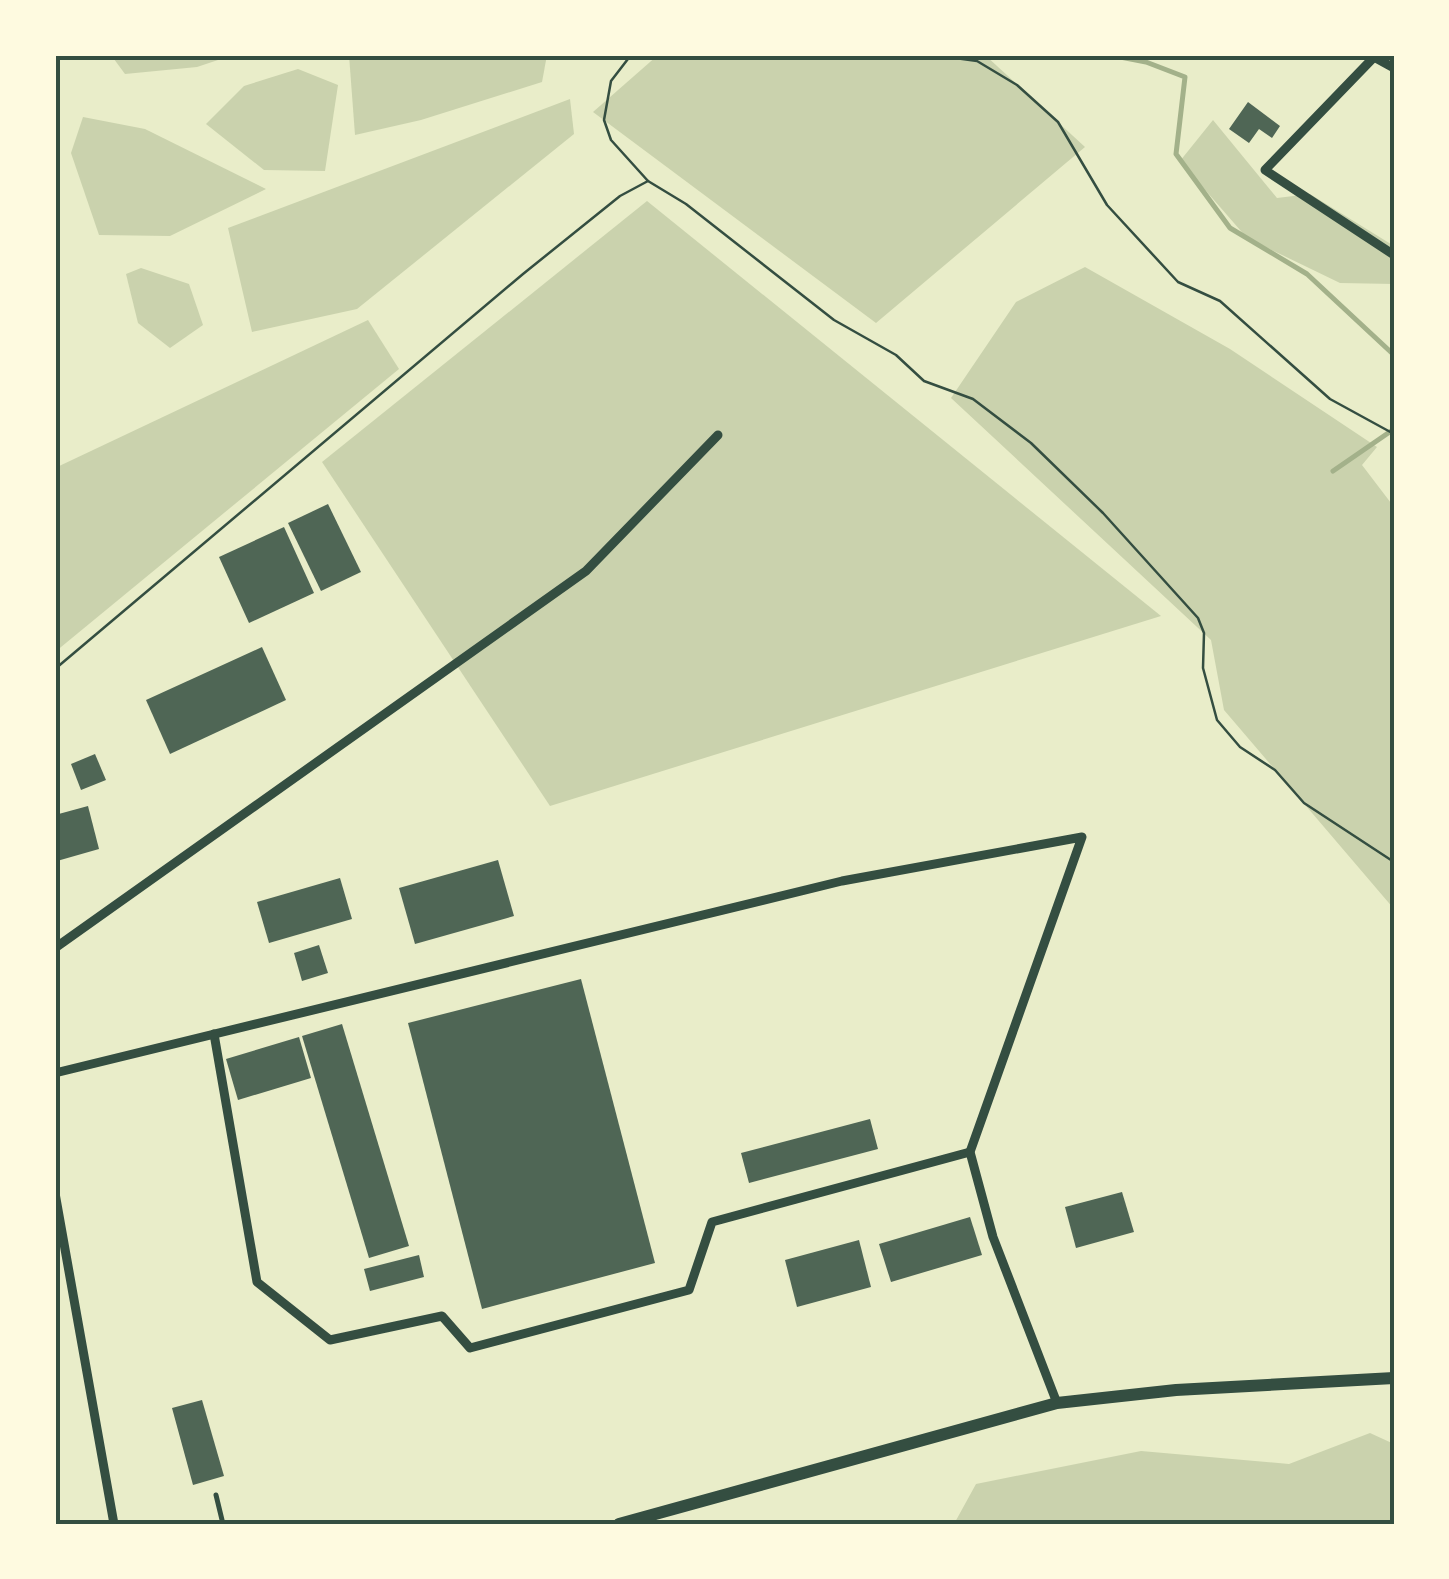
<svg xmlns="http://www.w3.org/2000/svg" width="1449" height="1579" font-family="'Roboto Serif',serif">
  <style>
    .green { fill: #cad2ad }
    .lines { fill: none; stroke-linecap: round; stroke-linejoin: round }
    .stream { stroke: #a3b18a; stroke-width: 5 }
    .building { fill: #4f6655 }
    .path { stroke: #344e41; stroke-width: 2.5 }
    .service { stroke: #344e41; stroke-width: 5 }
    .minor { stroke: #344e41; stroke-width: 9 }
    .secondary { stroke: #344e41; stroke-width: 12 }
    .neatline { fill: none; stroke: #344e41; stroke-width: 4 }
  </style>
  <rect width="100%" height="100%" fill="#e9edc9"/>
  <g class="green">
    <polygon points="111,55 233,55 197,67 125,74"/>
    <polygon points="349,55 547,55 542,82 421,120 355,135"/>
    <polygon points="658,55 985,55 1085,147 876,323 593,112"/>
    <polygon points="298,69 338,85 325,171 264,170 206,124 244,86"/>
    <polygon points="570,99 574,134 357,309 252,332 228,228"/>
    <polygon points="83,117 145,129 266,189 170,236 99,235 71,153"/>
    <polygon points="1213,120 1277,198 1310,194 1394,246 1394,284 1340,283 1247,238 1180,161"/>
    <polygon points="647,201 1161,616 550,806 322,462"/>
    <polygon points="1085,267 1230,349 1377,447 1362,465 1394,507 1394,909 1224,710 1211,640 951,398 1016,302"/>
    <polygon points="141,268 189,284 203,325 170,348 138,323 126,274"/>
    <polygon points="368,320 399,369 55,652 55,468"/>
    <polygon points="1370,1433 1394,1444 1393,1524 954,1524 976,1484 1141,1451 1289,1464"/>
  </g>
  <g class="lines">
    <g class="stream">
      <polyline points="1110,55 1146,62 1185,77 1176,154 1230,228 1307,274 1394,355"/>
      <polyline points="1333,471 1394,429"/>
    </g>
  </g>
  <g class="building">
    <polygon points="1248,102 1280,126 1272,138 1259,129 1249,143 1229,129"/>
    <polygon points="328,504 361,572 321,591 288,523"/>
    <polygon points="284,527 314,593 249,623 219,557"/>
    <polygon points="262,647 286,700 170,754 146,700"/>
    <polygon points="95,754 106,780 81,790 71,764"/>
    <polygon points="88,806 99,849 57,861 55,815"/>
    <polygon points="498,860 514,916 415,944 399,888"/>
    <polygon points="340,878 352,919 269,943 257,902"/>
    <polygon points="319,945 328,973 302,981 294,953"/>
    <polygon points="581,979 655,1263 482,1309 408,1023"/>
    <polygon points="342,1024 409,1246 369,1258 302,1036"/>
    <polygon points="299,1037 311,1078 238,1100 226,1059"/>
    <polygon points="870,1119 878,1149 749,1183 741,1153"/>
    <polygon points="1122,1192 1134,1232 1076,1248 1065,1207"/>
    <polygon points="970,1217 982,1255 891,1282 879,1244"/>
    <polygon points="859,1240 871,1287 797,1307 785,1260"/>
    <polygon points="419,1255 424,1277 370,1291 364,1269"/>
    <polygon points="202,1400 224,1476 193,1485 172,1408"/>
  </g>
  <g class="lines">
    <g class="path">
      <polyline points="631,55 611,81 604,120 611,140 648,181 686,204 834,320 896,355 924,381 973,399 1031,443 1103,513 1198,618 1204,633 1203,668 1217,720 1240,747 1275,770 1304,803 1394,862"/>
      <polyline points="933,55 977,61 1017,85 1058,122 1107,205 1178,282 1220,301 1330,399 1394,434"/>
      <polyline points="55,669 523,274 620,196 648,181"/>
    </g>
    <polyline class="service" points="216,1495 223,1524"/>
    <g class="minor">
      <polyline points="1376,55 1265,170 1394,255"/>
      <polyline points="1374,57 1394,68"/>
      <polyline points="55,948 586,571 718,435"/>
      <polyline points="214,1034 257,1282 330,1340 442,1316 470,1348 689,1290 712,1222 970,1152"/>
      <polyline points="55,1073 842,881 1082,837 970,1152 993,1237 1057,1403"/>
      <polyline points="55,1193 114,1524"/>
    </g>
    <polyline class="secondary" points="619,1524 1057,1403 1176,1390 1394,1378"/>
  </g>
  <rect width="1449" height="1579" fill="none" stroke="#fefae0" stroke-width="115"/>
  <rect x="58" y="58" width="1334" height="1464" class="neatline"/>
</svg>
